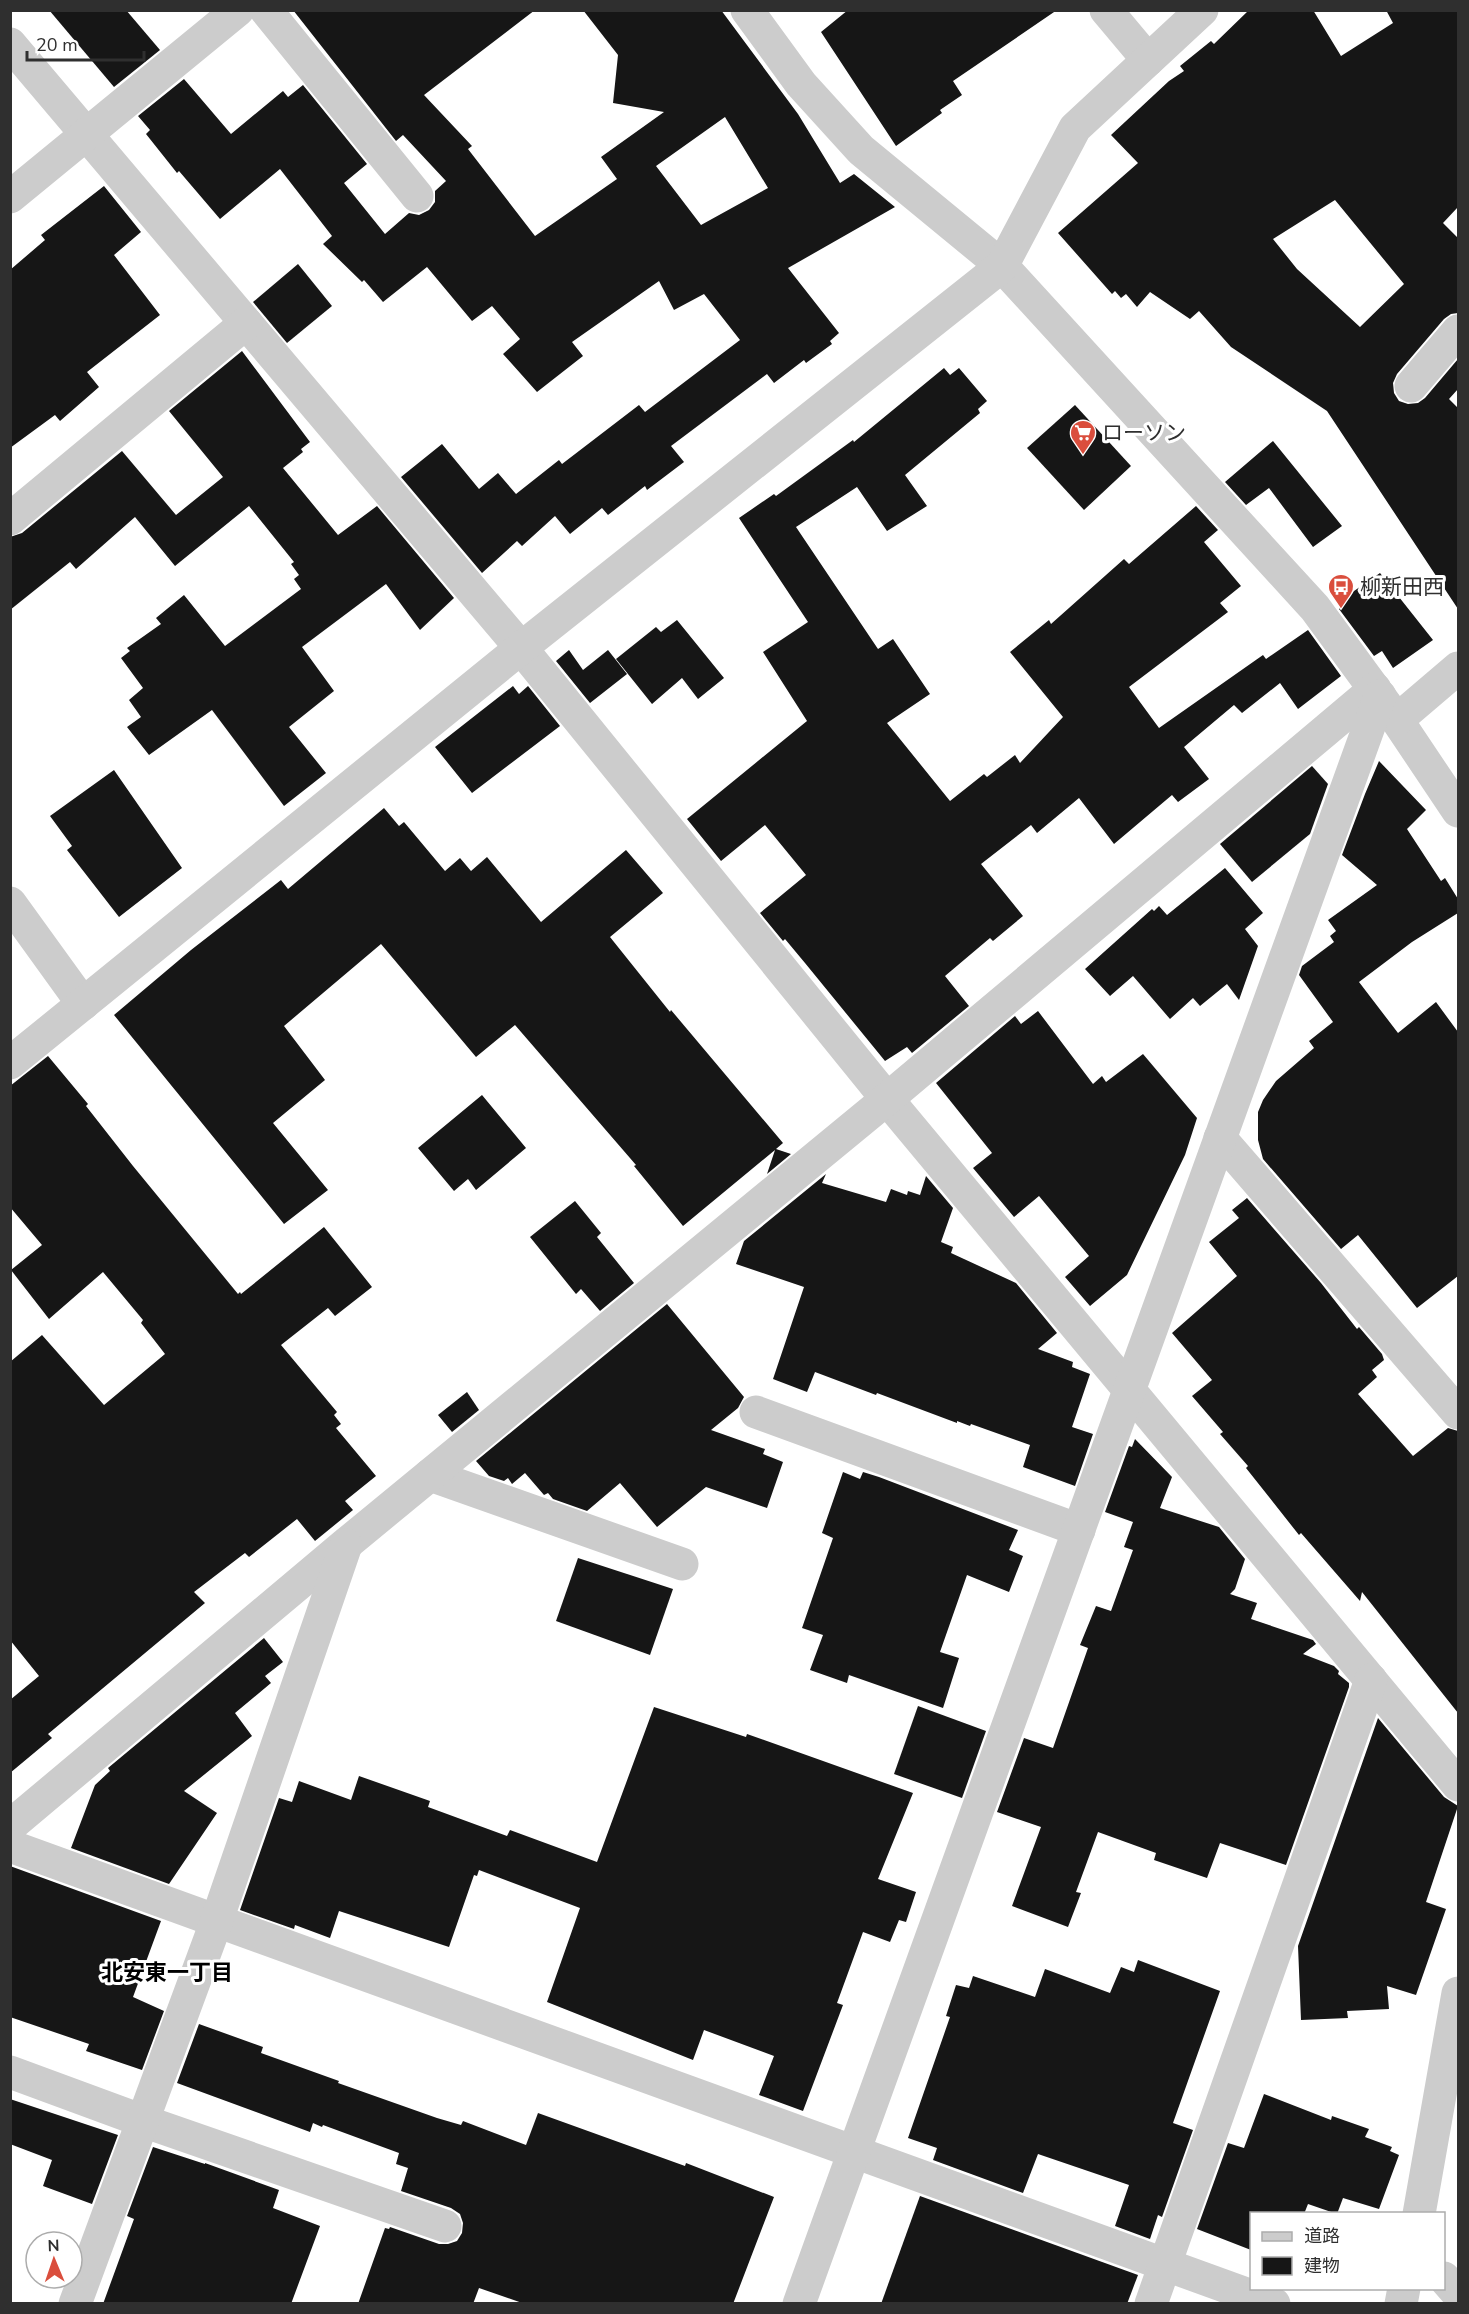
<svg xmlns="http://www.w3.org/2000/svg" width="1469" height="2314" font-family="'Nunito Sans','Noto Sans JP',sans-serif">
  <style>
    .building { fill: #161616; fill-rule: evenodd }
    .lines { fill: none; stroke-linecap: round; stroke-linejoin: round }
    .minor { stroke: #ccc; stroke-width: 33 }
    .labels { text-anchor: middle; stroke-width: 6; stroke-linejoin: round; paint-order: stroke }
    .poi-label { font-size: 21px; fill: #2f2f2f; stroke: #fff; text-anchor: start }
    .neighbourhood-label { font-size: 22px; font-weight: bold; fill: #000; stroke: #fff }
  </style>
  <rect width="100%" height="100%" fill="#fff"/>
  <g class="building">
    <polygon points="49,10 126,10 160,50 114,87"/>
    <path d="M293 10H535L424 95 472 146 468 149 535 236 617 179 601 157 664 112 613 103 618 55 583 10H721L798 114 840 183 854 174 895 207 788 268 839 333 830 341 832 344 806 363 804 360 774 383 767 374 671 446 684 462 647 490 645 486 608 515 602 508 570 534 555 516 522 546 517 541 482 573 401 477 442 444 479 489 498 473 516 494 559 460 562 464 639 405 645 412 740 340 704 294 674 310 659 281 572 342 583 356 537 392 503 354 520 339 492 306 472 321 427 267 383 302 364 280 362 282 323 244 332 236 280 169 220 219 179 171 177 173 146 134 150 130 138 116 184 79 231 134 283 91 288 97 303 85 367 164 344 183 385 234 409 213 419 215 429 210 435 202V191L446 181 403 135 396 141ZM725 117 768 188 701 225 656 166Z"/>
    <polygon points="848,10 1057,10 953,81 962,95 940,110 942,113 896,146 821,32"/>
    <path d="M1249 10H1313L1341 56 1393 23 1386 10H1458V207L1443 223 1458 238V313L1451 314 1444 319 1397 374 1393 383 1394 393 1399 401 1408 404 1418 403 1425 398 1458 359V389L1449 399 1458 408V609L1327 411 1231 347 1199 311 1190 319 1150 292 1137 307 1126 294 1121 298 1115 291 1112 294 1058 233 1138 163 1111 135 1169 81 1184 71 1180 66 1211 41 1214 44ZM1335 200 1404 284 1360 327 1297 269 1273 239Z"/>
    <polygon points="104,186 141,232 114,255 160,315 87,372 99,387 60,421 55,415 10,448 10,270 45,240 41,235"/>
    <polygon points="298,264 332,306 287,343 253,302"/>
    <polygon points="242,351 310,442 301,449 303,452 283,468 338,535 377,506 454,598 420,630 386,584 302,647 334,691 289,727 326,773 284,806 212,710 149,755 127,727 141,717 129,700 143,688 121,658 130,651 127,648 161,624 156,618 184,595 225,646 301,589 294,579 299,575 291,564 294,562 249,506 175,566 135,517 76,569 70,562 10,610 10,537 22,533 122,451 176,515 223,477 169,411"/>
    <polygon points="944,368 950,375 959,368 987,401 978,409 980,413 905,475 927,506 887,531 857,487 796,527 878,649 893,639 930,694 887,723 950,801 984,774 987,777 1015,755 1020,763 1063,717 1010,652 1049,620 1051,624 1124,559 1129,564 1196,506 1218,530 1204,542 1241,586 1220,603 1228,612 1129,687 1159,728 1263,655 1266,659 1308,630 1341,676 1298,709 1280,683 1242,713 1234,705 1184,747 1209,779 1178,802 1172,795 1114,844 1079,798 1037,833 1031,825 981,864 1023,916 993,941 990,938 945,976 969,1006 912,1053 907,1047 885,1061 805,963 785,939 783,941 760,913 806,875 765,825 721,861 687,819 807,721 763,652 808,622 739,518 774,494 776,496 853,440 854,442"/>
    <polygon points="1075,405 1131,466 1084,510 1027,448"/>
    <polygon points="1273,441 1342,526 1313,547 1269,488 1246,505 1225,482"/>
    <polygon points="1380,573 1433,640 1393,668 1382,651 1374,656 1339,609 1344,604 1341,600"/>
    <polygon points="677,620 724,678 698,699 682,678 652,704 616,659 656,627 661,632"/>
    <polygon points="569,650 583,670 608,650 627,674 590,703 556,661"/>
    <polygon points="513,686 519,694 528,686 560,726 472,793 435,747"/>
    <polygon points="1379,761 1426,810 1407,829 1441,881 1445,878 1458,899 1458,913 1412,942 1359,982 1398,1033 1436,1002 1458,1032 1458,1276 1417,1308 1358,1235 1341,1249 1263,1159 1258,1140 1258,1112 1263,1100 1276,1081 1314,1048 1309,1041 1333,1022 1299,975 1302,966 1334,942 1330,936 1336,931 1328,920 1377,885 1342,855 1365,794"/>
    <polygon points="1312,766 1328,784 1310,834 1252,882 1220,844"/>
    <polygon points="114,770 182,868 119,917 67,850 72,846 50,816"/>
    <polygon points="384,808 399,826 404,822 445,871 460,858 471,871 487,857 541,922 626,850 663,893 610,937 670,1012 671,1010 783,1143 776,1149 791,1154 767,1174 775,1150 683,1226 634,1166 636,1165 515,1025 476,1057 381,944 284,1026 325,1080 273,1123 328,1190 284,1224 114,1015 191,950 281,880 288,889"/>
    <polygon points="1225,868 1263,913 1245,929 1258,946 1239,1000 1227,984 1200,1006 1193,998 1170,1019 1133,976 1110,996 1085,969 1152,909 1154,911 1159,906 1167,915"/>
    <polygon points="1038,1011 1093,1084 1102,1076 1106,1082 1143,1054 1197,1118 1185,1155 1127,1275 1090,1306 1065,1277 1089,1256 1039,1196 1014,1217 973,1168 992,1153 936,1083 1015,1016 1021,1024"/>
    <polygon points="48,1056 88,1104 86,1106 133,1166 238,1294 240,1292 241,1294 324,1227 372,1287 335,1316 328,1308 281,1345 337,1412 334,1415 341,1424 336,1428 376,1476 345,1501 353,1510 315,1541 297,1519 249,1557 245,1553 194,1592 205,1603 48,1734 52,1738 10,1773 10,1700 39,1676 10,1640 10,1362 42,1335 104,1405 165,1354 141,1323 143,1320 103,1272 49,1319 11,1270 42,1245 10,1207 10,1086"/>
    <polygon points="482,1095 526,1148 476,1190 468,1179 454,1191 418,1148"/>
    <polygon points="826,1174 822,1183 886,1202 891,1189 907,1195 908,1191 920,1195 926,1176 953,1208 941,1242 953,1247 951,1253 1016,1283 1057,1333 1038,1349 1073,1362 1072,1367 1090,1374 1072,1427 1093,1434 1075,1486 1023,1467 1030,1445 971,1424 970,1426 957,1421 957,1423 877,1393 876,1395 815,1372 807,1392 773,1379 804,1287 736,1264 744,1241"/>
    <polygon points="1247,1198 1321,1283 1357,1329 1359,1327 1382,1354 1384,1360 1372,1370 1377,1377 1358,1394 1413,1456 1448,1428 1458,1431 1458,1713 1362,1592 1360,1601 1301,1533 1299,1535 1246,1468 1248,1466 1220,1434 1223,1432 1192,1396 1212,1380 1172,1333 1237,1276 1209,1242 1239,1218 1232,1210"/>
    <polygon points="575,1201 601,1233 597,1237 634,1283 600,1311 581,1289 576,1294 530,1237"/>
    <polygon points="667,1304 744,1397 738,1408 711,1430 765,1449 763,1454 783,1462 767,1508 706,1487 657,1527 620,1483 587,1511 553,1499 548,1493 544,1495 525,1473 512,1484 508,1478 504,1481 489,1476 476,1461"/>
    <polygon points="467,1392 479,1410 452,1432 438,1415"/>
    <polygon points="1135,1439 1172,1477 1160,1508 1219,1527 1245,1559 1235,1589 1230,1594 1257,1603 1251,1619 1313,1640 1316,1644 1303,1654 1334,1666 1339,1671 1338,1674 1349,1683 1349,1687 1286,1865 1220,1843 1207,1878 1154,1860 1156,1853 1098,1832 1076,1892 1081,1893 1068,1927 1012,1906 1041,1827 997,1812 1024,1738 1053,1748 1088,1648 1080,1645 1096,1606 1111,1611 1133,1550 1124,1547 1133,1522 1105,1512 1129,1446 1132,1447"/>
    <polygon points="843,1472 860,1479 863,1472 879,1477 1018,1530 1009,1550 1023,1556 1009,1592 967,1575 940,1652 959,1658 943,1708 849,1675 847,1683 810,1670 823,1635 802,1628 833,1538 822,1533"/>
    <polygon points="578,1558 673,1589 650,1655 556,1621"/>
    <polygon points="264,1638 283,1662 265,1676 271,1683 235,1713 252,1736 184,1791 217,1813 169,1884 71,1848 95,1785 110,1771 108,1768"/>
    <polygon points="918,1706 986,1731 962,1798 894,1774"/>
    <polygon points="654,1707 746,1737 747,1734 913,1793 878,1879 916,1892 906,1922 899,1920 890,1942 863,1932 837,2003 843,2005 803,2111 759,2095 774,2056 704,2030 693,2060 547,2002 580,1908 479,1870 477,1876 474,1875 449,1947 339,1911 330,1938 295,1925 294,1929 240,1910 279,1798 292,1802 299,1781 351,1800 359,1776 430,1801 428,1807 507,1836 510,1830 597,1862"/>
    <polygon points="1378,1718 1444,1797 1458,1806 1426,1902 1446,1909 1416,1995 1387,1986 1389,2009 1347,2011 1348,2018 1301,2020 1298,1946"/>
    <polygon points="10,1866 161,1921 133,1997 164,2011 142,2070 86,2051 89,2044 10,2017"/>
    <polygon points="1138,1960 1220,1991 1173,2123 1193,2130 1162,2217 1158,2215 1150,2239 1115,2226 1129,2185 1038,2154 1023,2193 933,2160 937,2148 908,2138 950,2017 946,2016 956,1985 969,1988 973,1976 1035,1997 1045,1969 1110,1993 1121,1967 1134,1972"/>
    <polygon points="199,2024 263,2047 261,2053 339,2081 338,2083 437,2118 461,2125 463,2121 526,2145 538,2113 685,2166 686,2163 774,2197 733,2304 525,2304 479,2288 473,2304 358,2304 385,2228 389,2229 390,2227 439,2244 448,2244 457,2241 462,2233 463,2223 460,2214 451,2208 401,2191 408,2168 396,2164 399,2153 323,2125 322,2127 313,2123 310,2132 177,2083"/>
    <polygon points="1264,2094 1331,2120 1332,2116 1369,2129 1365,2137 1392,2147 1390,2151 1399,2155 1379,2209 1343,2198 1337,2214 1308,2204 1304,2214 1251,2214 1251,2250 1197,2229 1228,2143 1244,2148"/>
    <polygon points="10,2099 118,2135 92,2204 43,2186 52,2160 10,2144"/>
    <polygon points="153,2147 205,2164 205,2163 279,2190 273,2208 320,2226 291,2304 103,2304 134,2219 127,2216"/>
    <polygon points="920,2196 1138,2275 1127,2304 881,2304"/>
  </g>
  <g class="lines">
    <g class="minor">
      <polyline points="266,10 417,196"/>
      <polyline points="747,10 801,84 861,150 1002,266 1315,608 1397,720 1458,811"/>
      <polyline points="1106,10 1148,60"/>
      <polyline points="10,44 521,648 887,1099 1458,1785"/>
      <polyline points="10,197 238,10"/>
      <polyline points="1411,386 1458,331"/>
      <polyline points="10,519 246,323"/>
      <polyline points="1397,720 1458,668"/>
      <polyline points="10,903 83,1004"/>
      <polyline points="10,1063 521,648 1002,266 1075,128 1202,10"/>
      <polyline points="1220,1138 1458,1413"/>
      <polyline points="756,1412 1079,1530"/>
      <polyline points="430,1475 682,1564"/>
      <polyline points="10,1826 346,1544 887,1099 1375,689"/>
      <polyline points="10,1846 1274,2304"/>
      <polyline points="10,2072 143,2121 445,2226"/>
      <polyline points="1419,2214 1458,1993"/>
      <polyline points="1444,2278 1458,2294"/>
      <polyline points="75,2304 217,1920 346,1545"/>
      <polyline points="799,2304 1380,696"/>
      <polyline points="1151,2304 1371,1680"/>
      <polyline points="1401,2304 1404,2288"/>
    </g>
  </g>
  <defs>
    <symbol id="supermarket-pin" viewBox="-11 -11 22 30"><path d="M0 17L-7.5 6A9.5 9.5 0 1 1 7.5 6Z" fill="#da4e3d" stroke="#fff"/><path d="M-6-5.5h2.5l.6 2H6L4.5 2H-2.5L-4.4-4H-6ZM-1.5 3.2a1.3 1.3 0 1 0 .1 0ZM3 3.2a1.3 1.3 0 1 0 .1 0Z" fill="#fff"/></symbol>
    <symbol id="bus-pin" viewBox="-11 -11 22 30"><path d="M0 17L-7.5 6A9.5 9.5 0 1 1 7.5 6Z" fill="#da4e3d" stroke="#fff"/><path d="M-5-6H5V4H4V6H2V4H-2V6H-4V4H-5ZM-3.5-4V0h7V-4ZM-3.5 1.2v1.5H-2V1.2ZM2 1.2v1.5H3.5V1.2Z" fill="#fff"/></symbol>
  </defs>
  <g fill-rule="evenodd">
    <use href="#supermarket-pin" x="1068" y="418" width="30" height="40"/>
    <use href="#bus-pin" x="1326" y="572" width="30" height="40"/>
  </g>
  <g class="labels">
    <g class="poi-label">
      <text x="1102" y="440">ローソン</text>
      <text x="1360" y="594">柳新田西</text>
    </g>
    <g class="neighbourhood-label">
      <text x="167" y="1980">北安東一丁目</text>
    </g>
  </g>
  <rect width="1469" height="2314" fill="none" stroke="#2f2f2f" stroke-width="24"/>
  <rect x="1250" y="2212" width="195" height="78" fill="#ffffff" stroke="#acacac" stroke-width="1.5"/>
  <rect x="1262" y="2232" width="30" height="9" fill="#cccccc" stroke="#acacac" stroke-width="1.5"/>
  <text x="1304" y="2242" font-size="18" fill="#2f2f2f">道路</text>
  <rect x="1262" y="2257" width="30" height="18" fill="#161616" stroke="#acacac" stroke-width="1.5"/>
  <text x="1304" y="2272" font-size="18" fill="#2f2f2f">建物</text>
  <g transform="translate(54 2260) rotate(358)"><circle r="28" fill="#ffffff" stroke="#acacac" stroke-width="1.5"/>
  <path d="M0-4.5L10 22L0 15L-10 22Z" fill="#da4e3d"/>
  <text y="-9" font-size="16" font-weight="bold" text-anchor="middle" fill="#2f2f2f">N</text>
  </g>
  <path d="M27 51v9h117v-9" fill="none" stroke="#2f2f2f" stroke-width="3"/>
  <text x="36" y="51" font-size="18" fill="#2f2f2f" stroke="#ffffff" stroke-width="4.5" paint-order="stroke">20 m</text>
</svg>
